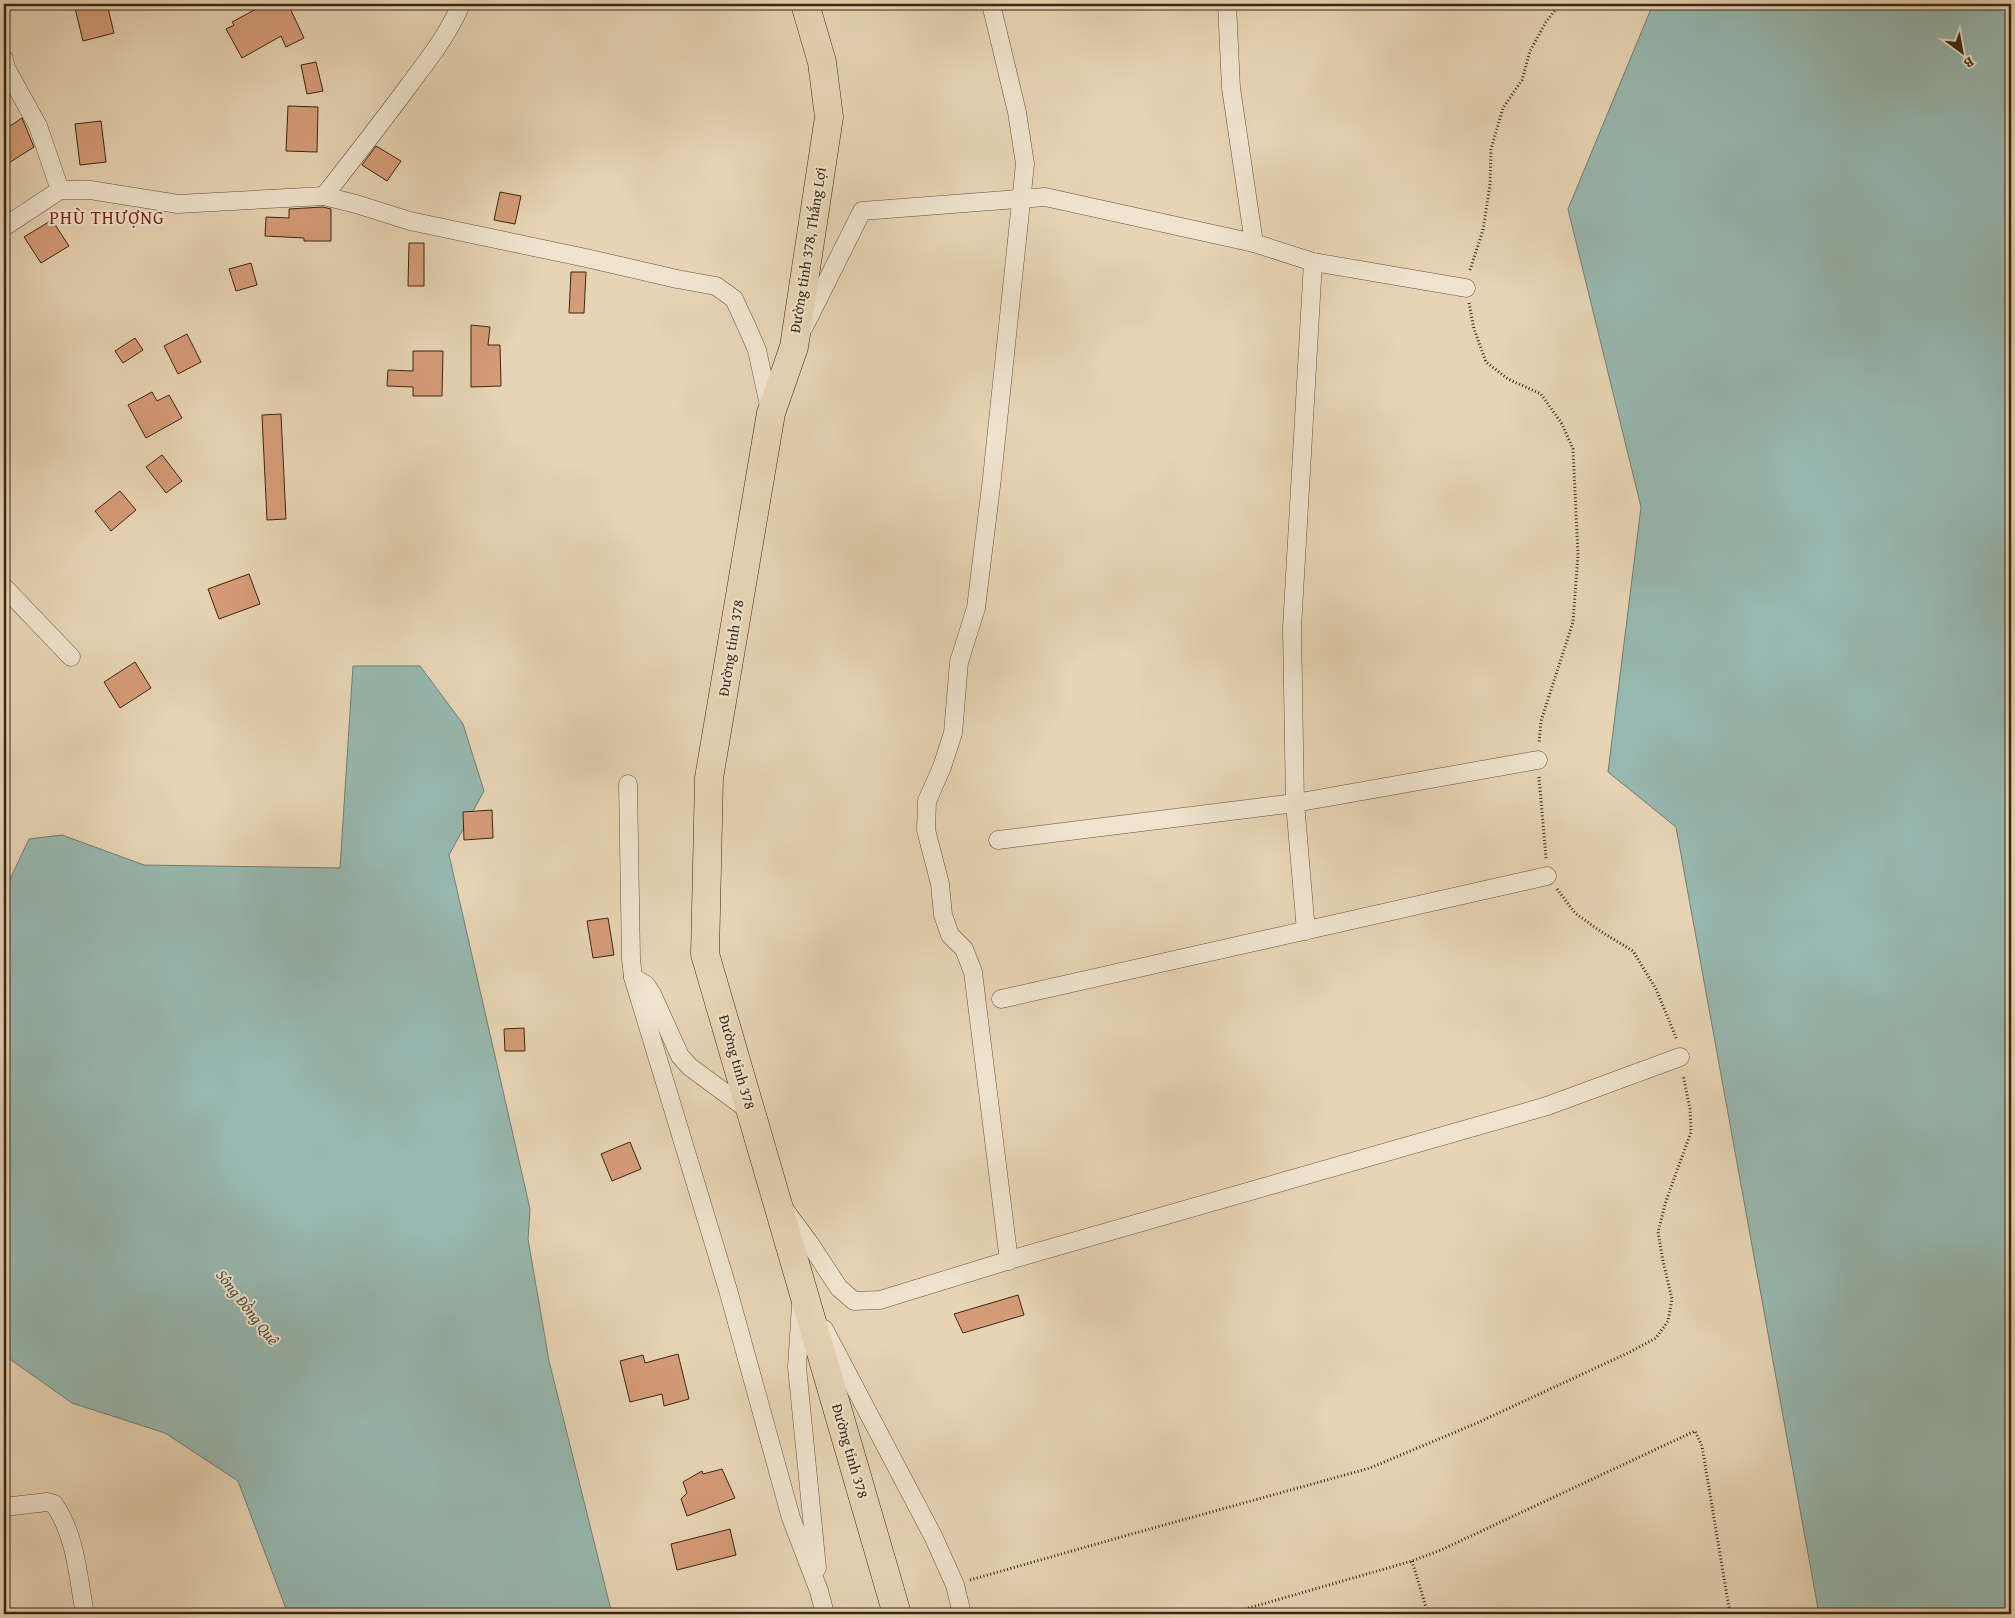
<svg xmlns="http://www.w3.org/2000/svg" width="2015" height="1618" font-family="'Gentium Book Plus',serif">
  <style>
    .water { fill: #97b8b0; stroke: #727e72 }
    .building { fill: #d59c78; stroke: #3a2714 }
    .lines { fill: none; stroke-linecap: round; stroke-linejoin: round }
    .street-casing { stroke: #65523c; stroke-width: 19 }
    .primary-casing { stroke: #3a2714; stroke-width: 29 }
    .path { stroke: #3a2714; stroke-width: 3; stroke-dasharray: 1 2.5; stroke-linecap: butt }
    .street { stroke: #efe3ce; stroke-width: 18 }
    .primary { stroke: #e7d4b4; stroke-width: 28 }
    .labels { text-anchor: middle; stroke-width: 4; stroke-linejoin: round; paint-order: stroke }
    .street-label { font-size: 15px; fill: #3a2714; stroke: #efe3ce }
    .water-label { font-size: 16px; font-style: italic; fill: #514b3b; stroke: #efe3ce }
    .quarter-label { font-size: 18px; letter-spacing: 1px; fill: #7a1f14; stroke: #efe3ce }
  </style>
  <rect width="100%" height="100%" fill="#e7d4b4"/>
  <filter id="stains"><feTurbulence type="fractalNoise" baseFrequency=".004" numOctaves="4"/><feColorMatrix values="0 0 0 0 .2 0 0 0 0 .09 0 0 0 0 .02 0 0 0 .5 -.17"/></filter>
  <radialGradient id="worn" r=".72"><stop offset=".6" stop-color="#630" stop-opacity="0"/><stop offset="1" stop-color="#630" stop-opacity=".3"/></radialGradient>
  <g class="water">
    <polygon points="1653,4 2011,4 2011,1614 1819,1614 1676,827 1608,772 1641,507 1568,209"/>
    <polygon points="353,666 420,666 463,724 484,791 449,855 530,1209 528,1239 549,1361 612,1614 288,1614 238,1481 165,1433 72,1403 4,1355 4,892 29,839 62,835 144,865 340,868"/>
  </g>
  <g class="building">
    <polygon points="74,4 107,4 114,33 83,41"/>
    <polygon points="271,4 288,4 304,38 286,47 281,36 242,58 226,29 234,25 232,22 260,7 261,8"/>
    <polygon points="316,62 323,91 307,94 301,65"/>
    <polygon points="288,106 318,107 317,152 286,151"/>
    <polygon points="22,118 34,147 4,166 4,130"/>
    <polygon points="101,121 106,162 80,165 75,124"/>
    <polygon points="376,146 401,161 387,181 362,165"/>
    <polygon points="500,192 521,196 515,224 494,220"/>
    <polygon points="323,207 331,209 331,241 304,241 304,238 265,236 266,217 289,218 289,209"/>
    <polygon points="52,220 69,246 41,263 24,237"/>
    <polygon points="409,243 424,243 424,286 408,286"/>
    <polygon points="251,263 257,285 236,291 229,269"/>
    <polygon points="571,272 586,272 584,313 569,313"/>
    <polygon points="471,325 490,327 488,345 500,345 501,386 471,387"/>
    <polygon points="187,334 201,362 178,374 164,346"/>
    <polygon points="135,338 143,350 123,363 115,351"/>
    <polygon points="413,351 443,351 442,396 413,396 413,387 387,386 388,370 413,371"/>
    <polygon points="152,392 157,401 169,395 182,418 146,438 128,405"/>
    <polygon points="281,414 286,519 267,520 262,415"/>
    <polygon points="162,455 182,481 166,493 146,467"/>
    <polygon points="120,491 136,510 111,531 95,511"/>
    <polygon points="249,574 260,604 219,619 208,589"/>
    <polygon points="135,662 151,688 120,708 104,682"/>
    <polygon points="492,810 493,838 464,840 463,812"/>
    <polygon points="608,918 614,955 593,958 587,921"/>
    <polygon points="524,1028 525,1051 505,1051 504,1029"/>
    <polygon points="630,1142 641,1169 612,1181 601,1154"/>
    <polygon points="1018,1295 1024,1315 963,1333 954,1314"/>
    <polygon points="678,1354 689,1399 664,1406 662,1394 630,1402 620,1361 643,1355 645,1363"/>
    <polygon points="722,1469 735,1498 687,1516 681,1499 687,1493 683,1482 702,1471 703,1474"/>
    <polygon points="730,1529 736,1555 677,1570 671,1544"/>
  </g>
  <g class="lines">
    <defs>
      <g id="street">
        <polyline points="991,4 1017,112 1025,164 992,478 976,608 959,662 953,733 942,767 927,801 926,830 940,884 943,915 950,935 964,949 973,972 1009,1261"/>
        <polyline points="1227,4 1231,88 1254,243"/>
        <polyline points="4,59 6,68 38,126 60,190"/>
        <path d="M324 196C353 159 382 122 410 84 429 59 449 33 461 4"/>
        <polyline points="4,227 60,190 90,190 178,204 324,196 356,204 410,221 586,258 677,279 716,286 734,299 747,327 757,350 770,410"/>
        <polyline points="804,327 862,211 1045,197 1254,243 1313,262 1466,288"/>
        <polyline points="4,587 71,657"/>
        <polyline points="628,784 631,959 633,977 728,1290 791,1518 819,1591 825,1614"/>
        <polyline points="998,840 1295,803 1538,760"/>
        <polyline points="1306,931 1295,803 1292,628 1313,262"/>
        <polyline points="633,977 646,985 652,994 680,1056 690,1067 751,1112"/>
        <polyline points="1001,999 1547,876"/>
        <polyline points="785,1210 810,1244 839,1288 854,1301 880,1300 1013,1259 1547,1106 1680,1057"/>
        <polyline points="801,1305 797,1367 817,1568"/>
        <polyline points="824,1329 933,1536 955,1585 962,1614"/>
        <path d="M4 1507 47 1502 54 1504C76 1535 78 1578 85 1614"/>
      </g>
      <polyline id="primary" points="805,4 822,62 829,117 794,347 771,413 709,778 705,954 897,1614"/>
    </defs>
    <use href="#street" class="street-casing"/>
    <use href="#primary" class="primary-casing"/>
    <g class="path">
      <polyline points="1470,270 1483,230 1490,185 1491,149 1503,108 1522,80 1530,51 1546,22 1560,4"/>
      <polyline points="1469,303 1474,329 1486,362 1508,379 1541,394 1562,424 1573,449 1578,555 1573,622 1541,721 1539,744"/>
      <polyline points="1539,777 1546,858"/>
      <polyline points="1557,889 1575,913 1600,931 1633,951 1656,989 1677,1040"/>
      <polyline points="1412,1561 1428,1614"/>
      <polyline points="970,1580 1121,1537 1370,1468 1477,1423 1630,1352 1656,1338 1668,1321 1672,1299 1663,1261 1658,1232 1666,1201 1691,1132 1690,1109 1683,1075"/>
      <polyline points="1228,1614 1412,1561 1441,1550 1695,1431 1702,1446 1730,1614"/>
    </g>
    <use href="#street" class="street"/>
    <use href="#primary" class="primary"/>
  </g>
  <g class="labels">
    <g class="street-label">
      <text transform="translate(808 250) rotate(-81)" y="5">Đường tỉnh 378, Thắng Lợi</text>
      <text transform="translate(731 648) rotate(-81)" y="5">Đường tỉnh 378</text>
      <text transform="translate(737 1062) rotate(74)" y="5">Đường tỉnh 378</text>
      <text transform="translate(850 1451) rotate(74)" y="5">Đường tỉnh 378</text>
    </g>
    <g class="water-label">
      <text transform="translate(248 1307) rotate(52)" y="6">Sông Đồng Quê</text>
    </g>
    <g class="quarter-label">
      <text x="107" y="224">PHÙ THƯỢNG</text>
    </g>
  </g>
  <rect width="2015" height="1618" fill="none" stroke="#e7d4b4" stroke-width="20"/>
  <rect x="5" y="5" width="2005" height="1608" fill="none" stroke="#3a2714" stroke-width="2.5"/>
  <rect x="10" y="10" width="1995" height="1598" fill="none" stroke="#3a2714"/>
  <g transform="translate(1962 52) rotate(148)" stroke="#efe3ce" stroke-width="4" paint-order="stroke">
  <path d="M0-4L9 19L0 12L-9 19Z" fill="#3a2714"/>
  <text y="-8" font-size="14" font-weight="bold" text-anchor="middle" fill="#3a2714">B</text>
  </g>
  <rect width="100%" height="100%" filter="url(#stains)"/>
  <rect width="100%" height="100%" fill="url(#worn)"/>
</svg>
